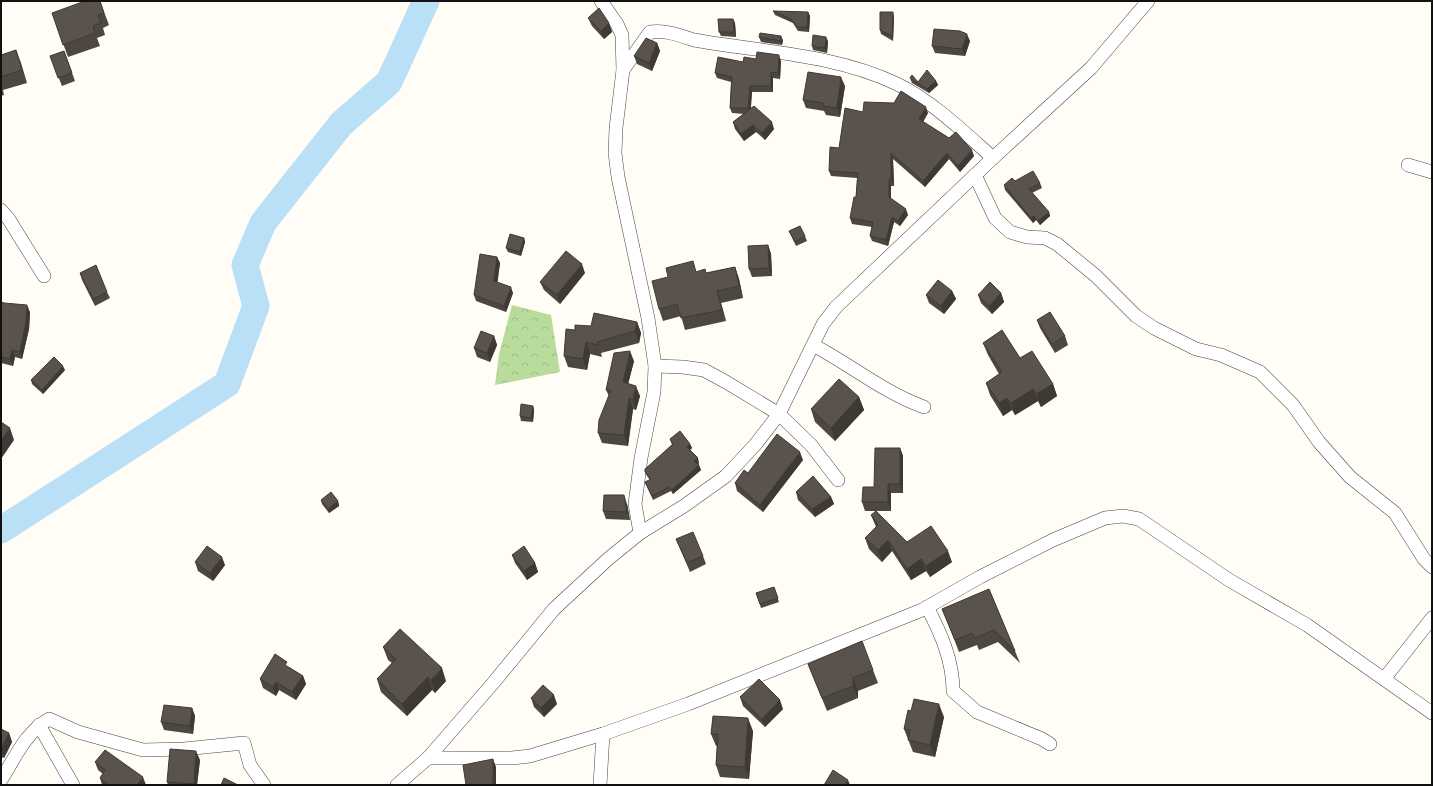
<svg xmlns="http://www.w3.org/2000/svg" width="1433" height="786" font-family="'Libre Baskerville',serif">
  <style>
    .forest { fill: url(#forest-crowns) }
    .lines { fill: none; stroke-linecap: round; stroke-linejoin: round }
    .river { stroke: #b9e0f7; stroke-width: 27 }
    .minor-casing { stroke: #444; stroke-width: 14 }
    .minor { stroke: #fff; stroke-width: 13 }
    .wall { fill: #4d4742 }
    .shaded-wall { fill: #3f3936 }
    .building { fill: #5a524d; stroke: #3f3936 }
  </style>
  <defs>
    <pattern id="forest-crowns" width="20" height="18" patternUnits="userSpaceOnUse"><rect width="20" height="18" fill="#b9dc9c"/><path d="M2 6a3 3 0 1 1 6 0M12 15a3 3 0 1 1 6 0" fill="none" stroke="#9ebc85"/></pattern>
  </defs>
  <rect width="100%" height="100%" fill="#fffdf5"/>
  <polygon class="forest" points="512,305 551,315 560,372 495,385 499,354"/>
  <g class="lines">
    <polyline class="river" points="1,530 227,384 256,306 245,265 263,223 341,124 389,82 426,1"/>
    <defs>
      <g id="minor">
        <polyline points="601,1 617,24 622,35 623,70 616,128 615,153 618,177 648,318 655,366 654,392 641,458 635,504 640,533"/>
        <path d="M623 70 650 32C666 30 679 35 694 40 761 52 835 54 897 84 931 100 965 133 993 158"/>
        <polyline points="1408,165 1432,172"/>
        <polyline points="975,175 995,218 1010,232 1027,237 1045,238 1057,244 1096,276 1136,316 1154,328 1196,349 1221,355 1260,372 1293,405 1319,442 1350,477 1395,513 1424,559 1432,567"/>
        <polyline points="1,210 8,218 44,276"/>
        <path d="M813 345C851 365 883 392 924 407"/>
        <polyline points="655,366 683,367 704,370 726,382 779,414 811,445 838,480"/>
        <path d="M927 607C941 633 953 661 953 691L977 712 1042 739 1050 744"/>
        <polyline points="1384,679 1432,618"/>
        <polyline points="39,725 73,785"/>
        <polyline points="428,758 512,758 530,756 603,734 688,704 922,610 980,577 1053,540 1105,518 1123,516 1139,519 1229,580 1307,625 1432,713"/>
        <path d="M1 780C15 758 25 733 49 719L78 732 143 750 184 749 244 743 250 765 264 785"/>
        <polyline points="397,785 428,758 494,682 554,609 608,559 640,533 684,506 726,476 755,445 779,414 823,324 836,307 993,158 1091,68 1148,1"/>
        <polyline points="600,785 603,734"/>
      </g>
    </defs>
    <use href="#minor" class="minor-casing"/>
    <use href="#minor" class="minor"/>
  </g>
  <g class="wall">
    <polygon points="100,1 109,25 103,28 105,35 97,38 100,46 68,57 52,13"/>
    <polygon points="773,11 808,12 810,16 809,32 798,31 793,23 775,15"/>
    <polygon points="894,16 893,41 881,34 880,30"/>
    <polygon points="588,18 609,23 612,32 604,39 592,26"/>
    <polygon points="733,19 735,23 736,37 721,36 719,32"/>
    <polygon points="759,37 783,40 782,45 761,42"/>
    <polygon points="828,41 827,53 813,50 812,46"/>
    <polygon points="970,41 965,56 935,53 932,46"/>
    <polygon points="657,43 660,51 652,71 637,64 634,56"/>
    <polygon points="16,50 27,83 3,90 4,95 1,96 1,55"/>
    <polygon points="64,51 75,81 62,86 50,56"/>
    <polygon points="781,61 780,79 773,78 773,92 752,92 751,108 774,129 765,140 756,132 744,141 735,129 733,122 744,114 732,113 730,108 731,82 717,78 715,73 743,62"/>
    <polygon points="910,78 918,82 936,81 938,85 929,93 912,83"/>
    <polygon points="845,86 840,117 826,115 824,111 806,108 803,100"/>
    <polygon points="863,112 928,113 923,122 949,138 974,156 960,172 949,159 925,187 893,159 894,186 891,186 891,199 908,215 900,226 894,222 888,246 872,241 870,236 872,227 852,224 850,218 856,197 857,178 831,176 829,171 839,148"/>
    <polygon points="1015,181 1040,183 1042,188 1032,193 1049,212 1050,216 1040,225 1036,220 1033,223 1005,190 1004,185"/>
    <polygon points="789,231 805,236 807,241 796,246"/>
    <polygon points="524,238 525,242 521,256 508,252 506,248"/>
    <polygon points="768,245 771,254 772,276 752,277 749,269"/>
    <polygon points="497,257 500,263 497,282 513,293 506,312 476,301 474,295"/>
    <polygon points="735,267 739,279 743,298 721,303 726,321 685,330 681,316 663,321 659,309 697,272 707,273"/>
    <polygon points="80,273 107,292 110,298 95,306 82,280"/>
    <polygon points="585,273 560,304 544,290 540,282"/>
    <polygon points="952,291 956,299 944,314 929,303 926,295"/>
    <polygon points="1001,293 1004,302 992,314 981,303 978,295"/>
    <polygon points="1,302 30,312 29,329 22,359 15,357 13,366 1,363"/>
    <polygon points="1037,320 1065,336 1068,345 1055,353 1040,328"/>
    <polygon points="637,322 641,333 639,343 601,353 602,357 590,354 587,370 568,367 564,356 575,330 591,326"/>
    <polygon points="494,336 497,345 490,362 477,357 474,348"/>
    <polygon points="983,343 1020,358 1053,384 1057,396 1041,407 1038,401 1015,415 1012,410 1003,416 990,395 986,383 999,374 988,355"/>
    <polygon points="634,361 628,384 640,396 636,410 633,409 628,446 602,443 598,433 609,396 606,390"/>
    <polygon points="65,370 43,394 32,384 31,380"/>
    <polygon points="859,397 864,410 835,441 815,422 811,409"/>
    <polygon points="533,406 534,410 533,422 521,421 520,416"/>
    <polygon points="670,439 690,444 692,448 690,450 699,463 698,464 701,470 673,494 671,491 653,500 645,482 650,480 647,476 645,472 672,445"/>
    <polygon points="900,448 903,456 903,493 891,493 891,511 865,511 862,502 874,487"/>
    <polygon points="803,460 763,512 737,491 735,483 748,473"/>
    <polygon points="796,492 831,497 834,504 815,517 798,500"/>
    <polygon points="321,500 338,501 339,506 329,513 322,504"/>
    <polygon points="627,504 630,520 606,519 603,511"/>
    <polygon points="871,515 907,542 952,562 930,577 926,571 911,580 892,551 882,562 869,549 865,538 876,527"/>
    <polygon points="676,539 703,556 706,564 690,572"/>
    <polygon points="512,555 535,563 538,572 527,580 515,563"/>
    <polygon points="195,562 225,565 213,581 198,571"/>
    <polygon points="774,587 779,602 761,608 756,593"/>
    <polygon points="989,589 1015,651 1020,663 998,642 979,650 977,645 959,652 947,621 942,609"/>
    <polygon points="383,647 446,681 435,693 432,690 407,716 381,692 377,679 392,663 388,660"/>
    <polygon points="808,664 873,670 878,683 858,691 858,698 827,711"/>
    <polygon points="289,667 303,676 306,684 296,700 279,690 276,696 263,688 260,679"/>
    <polygon points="740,697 783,709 765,727 743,706"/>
    <polygon points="531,698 557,704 544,717 534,707"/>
    <polygon points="192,708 195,716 193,734 164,730 161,722"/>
    <polygon points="911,711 944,717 935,757 913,752 904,729"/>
    <polygon points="1,729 9,733 12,742 4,758 1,757"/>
    <polygon points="753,731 749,779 720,777 716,765 717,746 716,746 711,734"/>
    <polygon points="200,760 197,785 168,785 167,782"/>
    <polygon points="95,762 146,785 102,785 100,778 103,774 98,770"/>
  </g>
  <g class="shaded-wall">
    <polygon points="808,12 810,16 809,32 807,27"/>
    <polygon points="893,12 894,16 893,41 892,36"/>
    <polygon points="733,19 735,23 736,37 734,32"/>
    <polygon points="609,23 612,32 604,39 601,31"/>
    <polygon points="967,34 970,41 965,56 962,49"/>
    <polygon points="781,36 783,40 782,45 781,41"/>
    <polygon points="826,37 828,41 827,53 825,48"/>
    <polygon points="657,43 660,51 652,71 649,63"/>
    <polygon points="16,50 21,63 27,83 22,70"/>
    <polygon points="779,55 781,61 780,79 778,73"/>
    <polygon points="771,72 773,78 773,92 771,86"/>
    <polygon points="841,77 845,86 840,117 837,108"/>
    <polygon points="936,81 938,85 929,93 927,89"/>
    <polygon points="750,86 752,92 750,114 748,108"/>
    <polygon points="926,107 928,113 921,125 919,119"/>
    <polygon points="772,122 774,129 765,140 762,133"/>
    <polygon points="753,125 756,132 744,141 741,134"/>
    <polygon points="972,150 974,156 960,172 958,166"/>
    <polygon points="891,153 893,159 894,186 891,180"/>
    <polygon points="947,153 949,159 925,187 923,181"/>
    <polygon points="889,180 891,186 891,203 889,197"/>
    <polygon points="906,209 908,215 900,226 898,221"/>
    <polygon points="1049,212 1050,216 1040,225 1038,221"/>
    <polygon points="1034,216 1036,220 1033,223 1031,218"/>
    <polygon points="892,217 894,222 888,246 886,240"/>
    <polygon points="524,238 525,242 521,256 520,252"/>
    <polygon points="768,245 771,254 772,276 769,268"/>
    <polygon points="497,257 500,263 497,287 494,281"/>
    <polygon points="582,264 585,273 560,304 557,295"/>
    <polygon points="735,267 739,279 743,298 739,286"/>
    <polygon points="511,287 513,293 506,312 504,306"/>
    <polygon points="717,291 721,303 726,321 722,310"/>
    <polygon points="952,291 956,299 944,314 941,306"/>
    <polygon points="1001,293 1004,302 992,314 989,306"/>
    <polygon points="27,305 30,312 29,329 22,359 20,352"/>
    <polygon points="637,322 641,333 639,343 635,331"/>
    <polygon points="494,336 497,345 490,362 487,353"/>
    <polygon points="586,342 590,354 587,370 583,359"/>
    <polygon points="12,350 15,357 13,366 10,359"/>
    <polygon points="630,351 634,361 626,392 623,382"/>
    <polygon points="63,366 65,370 43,394 42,390"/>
    <polygon points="1053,384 1057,396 1041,407 1036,394"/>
    <polygon points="636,386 640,396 636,410 633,400"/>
    <polygon points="1033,389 1038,401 1015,415 1011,403"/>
    <polygon points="859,397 864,410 835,441 831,428"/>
    <polygon points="629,398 633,409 628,446 624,435"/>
    <polygon points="1007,398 1012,410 1003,416 999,403"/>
    <polygon points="533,406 534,410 533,422 531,418"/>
    <polygon points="10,428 14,440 1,459 1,440"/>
    <polygon points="690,444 692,448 689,451 687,447"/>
    <polygon points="900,448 903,456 903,493 900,484"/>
    <polygon points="800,452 803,460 763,512 760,505"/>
    <polygon points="698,458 699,463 696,466 694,461"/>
    <polygon points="699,465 701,470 673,494 672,490"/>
    <polygon points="888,484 891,493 891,511 888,502"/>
    <polygon points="624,495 627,504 630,520 627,512"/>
    <polygon points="831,497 834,504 815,517 812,509"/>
    <polygon points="338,501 339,506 329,513 328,509"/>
    <polygon points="888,540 892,551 882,562 878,550"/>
    <polygon points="948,551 952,562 930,577 926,566"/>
    <polygon points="222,557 225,565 213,581 210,573"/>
    <polygon points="921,559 926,571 911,580 907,569"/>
    <polygon points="535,563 538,572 527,580 524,571"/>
    <polygon points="442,668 446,681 435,693 431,680"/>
    <polygon points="303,676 306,684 296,700 292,692"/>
    <polygon points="428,677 432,690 407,716 402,704"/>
    <polygon points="853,678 858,691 858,698 853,686"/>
    <polygon points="276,682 279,690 276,696 273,687"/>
    <polygon points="554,695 557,704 544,717 541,708"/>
    <polygon points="780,700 783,709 765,727 762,719"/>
    <polygon points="939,704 944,717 935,757 930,745"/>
    <polygon points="192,708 195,716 193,734 190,726"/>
    <polygon points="748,718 753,731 749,779 745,767"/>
    <polygon points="9,733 12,742 4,758 1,749"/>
    <polygon points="196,751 200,760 197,785 194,785"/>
    <polygon points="493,759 496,767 496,785 494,785 493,784"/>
    <polygon points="143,777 146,785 137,785"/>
    <polygon points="848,780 850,785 845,785"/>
  </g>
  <g class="building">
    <polygon points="85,1 100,1 104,13 98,15 101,23 93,26 95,33 63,45 52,13"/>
    <polygon points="599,8 609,23 601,31 588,18"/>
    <polygon points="773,11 808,12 807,27 797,27 791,19"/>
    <polygon points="880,12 893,12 892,36 880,30"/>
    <polygon points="718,19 733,19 734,32 719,32"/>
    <polygon points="934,29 960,31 967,34 962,49 932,46"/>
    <polygon points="760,33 781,36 781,41 759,37"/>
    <polygon points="813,35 826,37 825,48 812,46"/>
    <polygon points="646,38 657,43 649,63 634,56"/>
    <polygon points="16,50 22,70 1,77 1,55"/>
    <polygon points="64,51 72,73 58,78 50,56"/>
    <polygon points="757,52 779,55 778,73 771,72 771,86 750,86 748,108 730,108 732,77 715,73 718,57 743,62 744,57 756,59"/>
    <polygon points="927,70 936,81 927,89 910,78 912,75 918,82"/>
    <polygon points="808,72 841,77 837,108 823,106 823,103 803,100"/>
    <polygon points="901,91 926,107 919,119 949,138 956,132 972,150 958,166 947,153 923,181 891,153 891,180 889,180 889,197 906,209 898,221 892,217 886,240 870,236 873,222 850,218 854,197 856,197 858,173 829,171 830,147 839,148 845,108 863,112 864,102 894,103"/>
    <polygon points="754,106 772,122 762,133 753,125 741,134 733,122"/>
    <polygon points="1033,171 1040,183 1029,189 1049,212 1038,221 1034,216 1031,218 1004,185 1012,178 1015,181"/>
    <polygon points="800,226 805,236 795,242 789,231"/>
    <polygon points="510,234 524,238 520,252 506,248"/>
    <polygon points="768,245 769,268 749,269 748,246"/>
    <polygon points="566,251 582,264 557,295 540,282"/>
    <polygon points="480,254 497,257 494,281 511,287 504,306 474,295"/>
    <polygon points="693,261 696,272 705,269 706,273 735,267 739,286 717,291 722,310 681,318 677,304 659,309 652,281 668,277 666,268"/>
    <polygon points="96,265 107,292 93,299 80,273"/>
    <polygon points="938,280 952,291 941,306 926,295"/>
    <polygon points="990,282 1001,293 989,306 978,295"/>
    <polygon points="1,302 4,303 27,305 26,322 20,352 12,350 10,359 1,357"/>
    <polygon points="1050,312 1065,336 1052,344 1037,320"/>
    <polygon points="594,313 637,322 635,331 597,342 598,345 586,342 583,359 564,356 566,329 575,330 575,325 591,326"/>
    <polygon points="1002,330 1020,358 1032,351 1053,384 1036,394 1033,389 1011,403 1007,398 999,403 986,383 1002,372 983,343"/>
    <polygon points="481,331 494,336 487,353 474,348"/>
    <polygon points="630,351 623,382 636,386 633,400 629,398 624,435 598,433 599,420 611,390 606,390 614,353"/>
    <polygon points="54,357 63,366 42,390 31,380"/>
    <polygon points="839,379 859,397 831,428 811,409"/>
    <polygon points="521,404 533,406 531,418 520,416"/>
    <polygon points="1,422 10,428 1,440"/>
    <polygon points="680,431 690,444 687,447 698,458 694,461 699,465 672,490 669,487 652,496 645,482 651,479 645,472 645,469 673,444 670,439"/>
    <polygon points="777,434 800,452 760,505 735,483 744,470 748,473"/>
    <polygon points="875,448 900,448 900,484 888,484 888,502 862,502 863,487 874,487"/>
    <polygon points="813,476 831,497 812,509 796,492"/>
    <polygon points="331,492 338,501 328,509 321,500"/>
    <polygon points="604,495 624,495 627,512 603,511"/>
    <polygon points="876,511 907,542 931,526 948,551 926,566 921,559 907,569 888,540 878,550 865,538 878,525 871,515"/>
    <polygon points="693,532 703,556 687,563 676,539"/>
    <polygon points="207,546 222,557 210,573 195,562"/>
    <polygon points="524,546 535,563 524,571 512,555"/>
    <polygon points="774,587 778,598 760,604 756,593"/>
    <polygon points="989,589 1015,651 994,630 975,638 972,633 955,640 942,609"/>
    <polygon points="400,629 442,668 431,680 428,677 402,704 377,679 396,659 383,647"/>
    <polygon points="862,641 873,670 853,678 853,686 822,698 808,664"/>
    <polygon points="275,654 287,662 285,665 303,676 292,692 276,682 273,687 260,679"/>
    <polygon points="759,679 780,700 762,719 740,697"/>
    <polygon points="543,685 554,695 541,708 531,698"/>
    <polygon points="914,699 939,704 930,745 908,740 910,730 904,729 908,710 911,711"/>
    <polygon points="164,705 192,708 190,726 161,722"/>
    <polygon points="713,716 748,718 745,767 716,765 718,734 711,734"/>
    <polygon points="1,729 9,733 1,749"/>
    <polygon points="170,749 196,751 194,784 167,782"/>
    <polygon points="105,750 143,777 137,785 109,785 100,778 105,770 95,762"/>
    <polygon points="493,759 493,784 486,785 466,785 463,765"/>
    <polygon points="833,770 848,780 845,785 824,785"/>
    <polygon points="224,778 238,785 221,785"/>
  </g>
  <rect width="1433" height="786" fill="none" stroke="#111111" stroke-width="4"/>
</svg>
